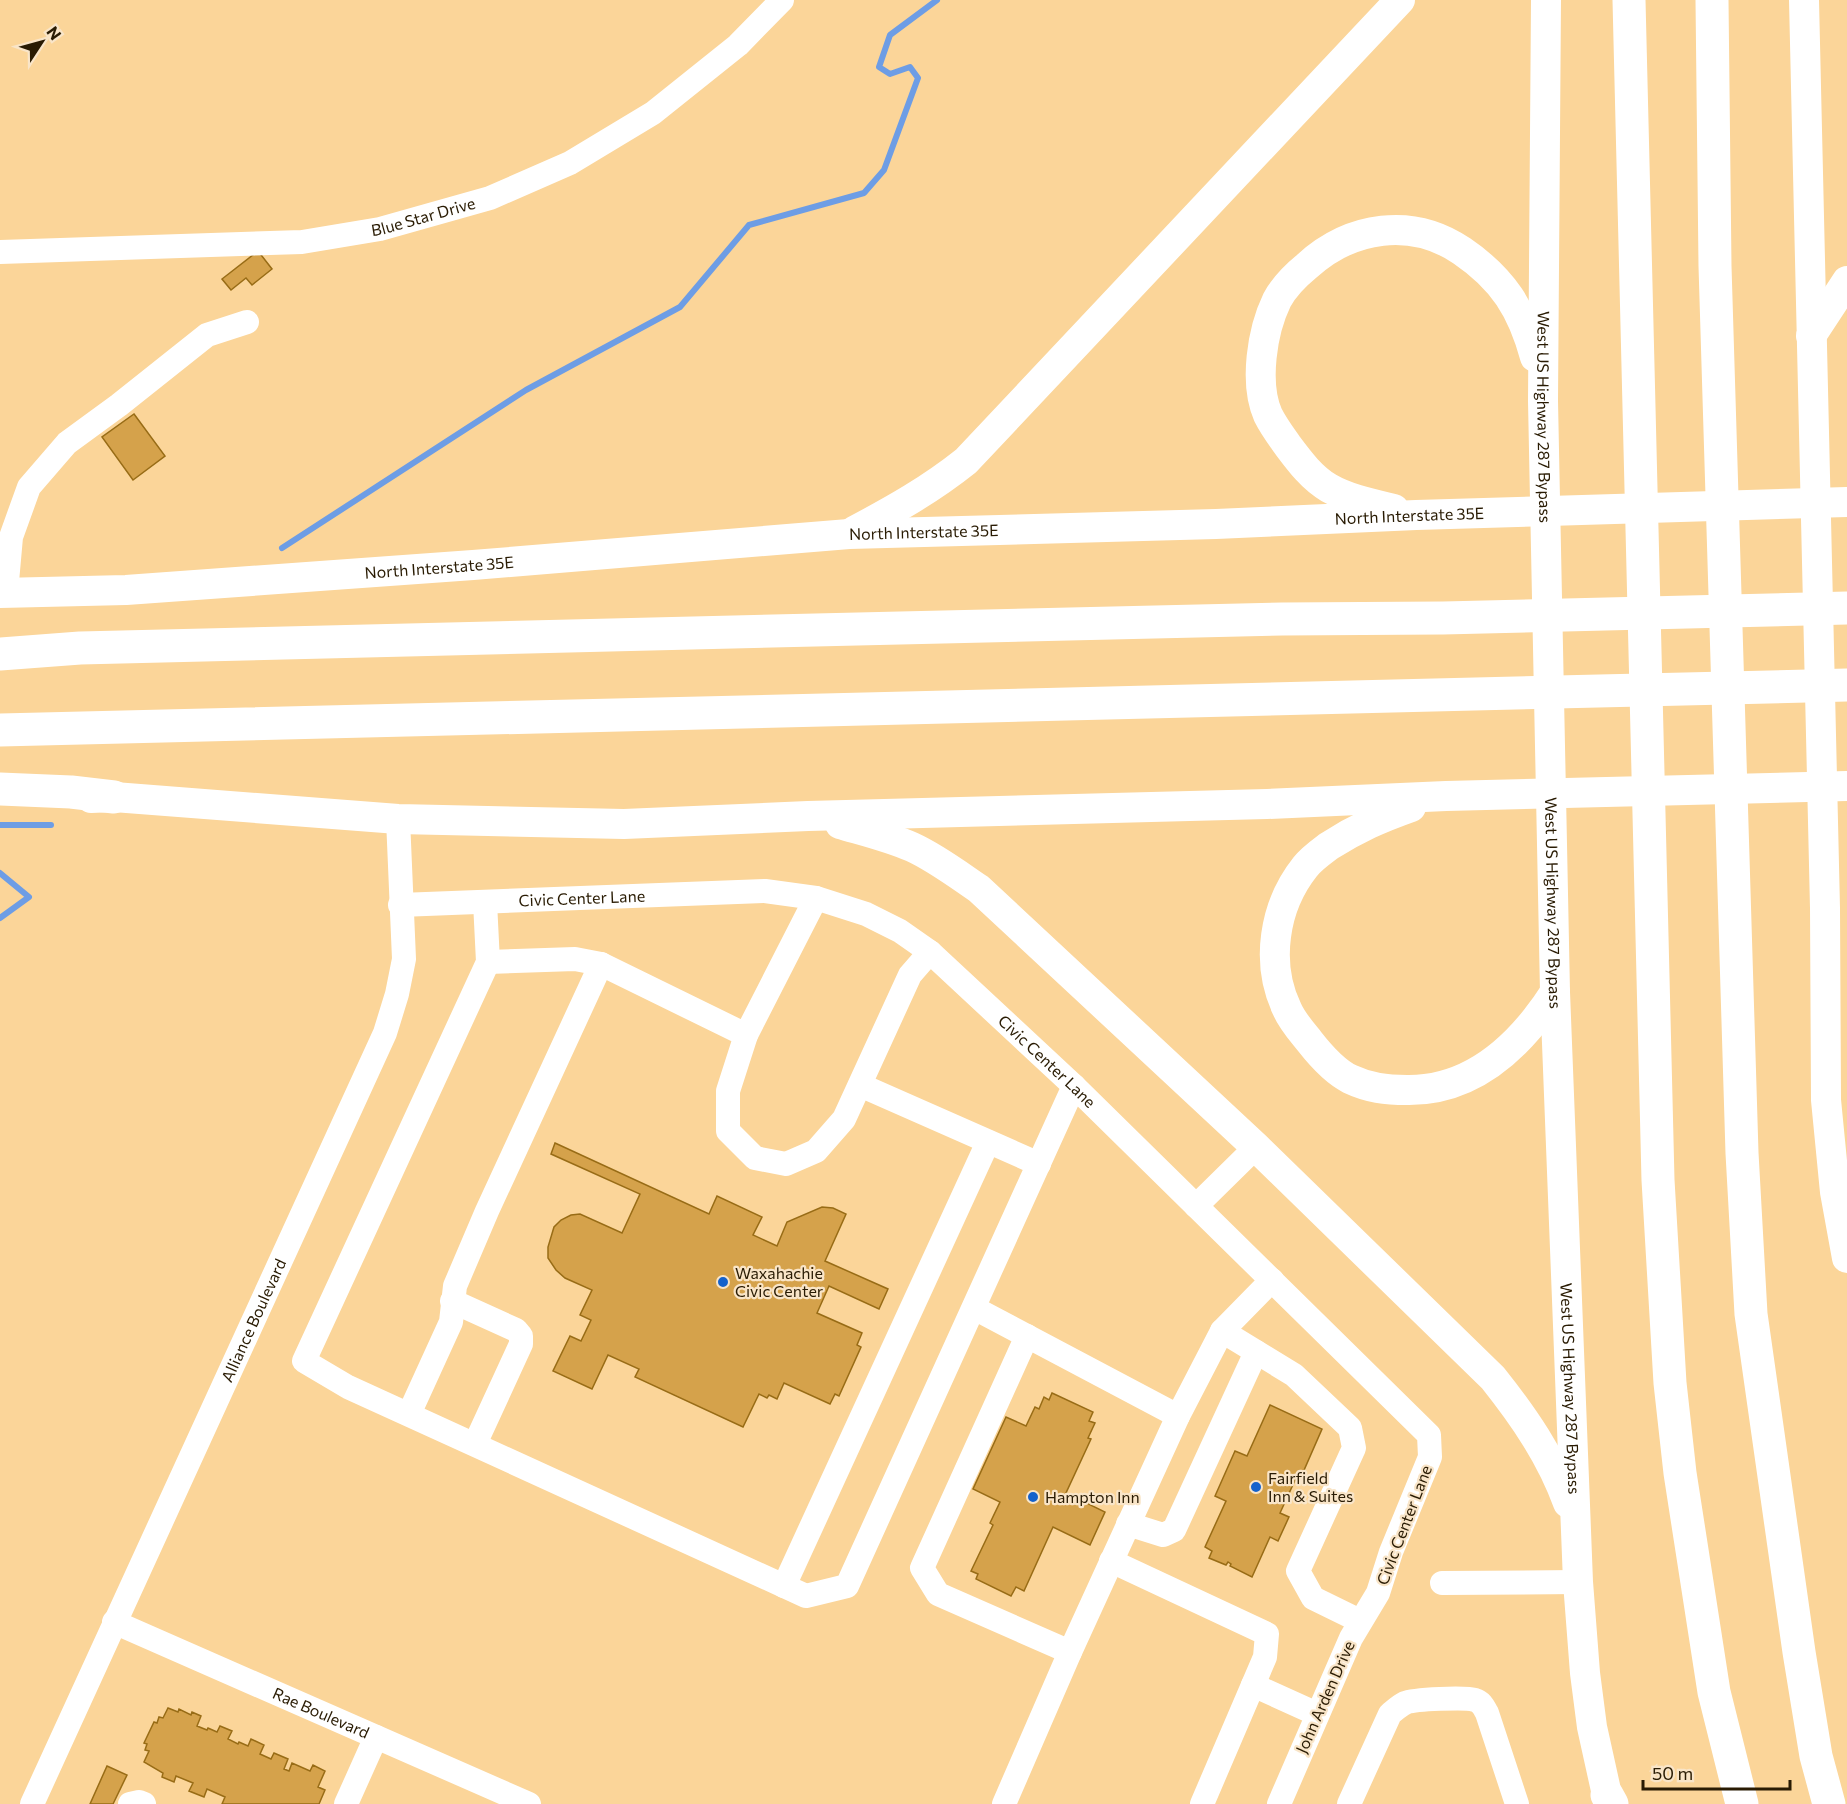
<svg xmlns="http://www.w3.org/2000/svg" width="1847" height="1804" font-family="Commissioner,sans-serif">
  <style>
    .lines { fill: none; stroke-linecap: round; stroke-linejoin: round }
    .stream { stroke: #6d9de5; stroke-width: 6 }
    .building { fill: #d5a24b; stroke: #986c16; stroke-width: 1.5 }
    .minor { stroke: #fff; stroke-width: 24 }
    .major { stroke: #fff; stroke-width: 30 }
    .highway { stroke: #fff; stroke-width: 33 }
    .poi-dot { fill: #1462cc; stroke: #f9e5c8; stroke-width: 2 }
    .labels { text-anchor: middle; stroke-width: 4.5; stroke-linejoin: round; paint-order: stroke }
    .street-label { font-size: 16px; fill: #291b03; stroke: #f9e5c8 }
    .poi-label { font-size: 16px; fill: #291b03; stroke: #f9e5c8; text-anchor: start }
  </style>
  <rect width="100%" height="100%" fill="#fbd599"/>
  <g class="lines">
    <g class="stream">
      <polyline points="282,548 526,390 680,307 749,225 864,193 884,170 918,78 910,67 890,74 879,67 890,35 937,0"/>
      <polyline points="0,825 51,825"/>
      <polyline points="0,873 29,897 0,918"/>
    </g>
  </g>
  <g class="building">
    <polygon points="258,251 272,269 252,285 246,278 231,290 222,279"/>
    <polygon points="134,414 165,456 133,480 102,437"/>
    <polygon points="555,1143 709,1214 717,1196 762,1217 753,1235 777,1246 787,1222 822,1207 833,1208 846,1214 825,1261 888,1289 879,1309 829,1286 817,1313 862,1333 857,1345 861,1347 839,1396 835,1394 830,1404 784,1383 777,1399 769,1395 767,1398 759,1394 743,1427 635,1377 639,1369 608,1355 592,1389 553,1371 570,1336 581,1341 591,1320 580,1315 592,1290 565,1278 556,1270 548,1258 548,1247 554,1227 561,1220 571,1215 580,1214 622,1233 640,1194 551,1154"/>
    <polygon points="1052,1393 1093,1412 1089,1421 1095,1423 1088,1438 1091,1439 1066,1493 1105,1512 1090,1545 1053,1527 1024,1591 1016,1587 1011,1596 976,1579 978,1574 971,1571 993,1525 990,1523 1000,1502 973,1489 1006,1417 1026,1426 1035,1407 1039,1409 1044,1397 1049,1400"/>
    <polygon points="1270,1405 1322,1429 1301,1477 1297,1476 1280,1513 1289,1517 1278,1541 1270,1537 1252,1577 1230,1566 1231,1564 1228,1562 1226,1565 1209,1558 1212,1551 1205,1547 1226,1501 1215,1496 1235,1451 1247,1456"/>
    <polygon points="168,1708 178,1712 179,1709 191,1715 192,1712 201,1716 197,1726 207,1730 208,1728 217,1732 220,1726 232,1731 228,1739 238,1744 239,1742 248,1746 251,1739 264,1745 260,1754 271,1759 274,1753 288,1759 284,1769 289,1771 292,1763 310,1771 313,1765 325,1771 318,1787 325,1790 319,1804 222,1804 225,1797 207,1789 204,1797 189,1791 193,1783 176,1776 174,1782 162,1777 163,1773 144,1762 149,1751 145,1750 147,1744 144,1743 154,1722 157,1723 159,1717 163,1718"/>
    <polygon points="107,1766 127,1775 113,1804 90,1804"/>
  </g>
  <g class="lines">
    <g class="minor">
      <path id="s1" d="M0 252 302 242 380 229 490 198 570 163 653 113 738 45 782 0"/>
      <polyline points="6,593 11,537 29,487 67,443 119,405 207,335 247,322"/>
      <polyline points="485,902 488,962 304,1361 348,1387 806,1596 847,1586 1074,1086"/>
      <path id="s2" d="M400 905 765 891 816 898 866 914 900 931 930 952 1074 1086 1429 1435 1430 1457 1391 1552 1378 1593 1351 1638 1279 1804"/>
      <polyline points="488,962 575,959 601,964 746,1035 816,898"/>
      <polyline points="746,1035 728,1091 728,1131 755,1158 786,1164 816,1151 844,1119 910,975 930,952"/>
      <polyline points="860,1085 1039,1164"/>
      <polyline points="1196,1206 1256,1147"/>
      <polyline points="452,1301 516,1330 521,1336 521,1344 475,1444"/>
      <polyline points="974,1308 1178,1416 1222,1331 1294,1375 1350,1428 1354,1448 1298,1571 1313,1598 1360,1621"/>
      <polyline points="1222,1331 1272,1280"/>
      <polyline points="1027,1336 922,1568 938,1594 1070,1652 1178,1416"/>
      <polyline points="409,1414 451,1322 455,1286 487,1211 601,964"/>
      <polyline points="1128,1524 1163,1535 1174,1530 1256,1352"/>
      <polyline points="1111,1561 1267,1634 1265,1657 1202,1804"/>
      <polyline points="1442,1583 1578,1582"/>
      <polyline points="784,1586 988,1142"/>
      <path id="s3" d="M114 1622 529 1804"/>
      <polyline points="1253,1685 1317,1714"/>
      <path id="s4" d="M32 1804 385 1033 397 994 404 959 398 819"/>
      <polyline points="130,1804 139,1802 144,1804"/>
      <polyline points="346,1804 376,1737"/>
      <polyline points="1004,1804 1070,1652"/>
      <path d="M1349 1804 1390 1714C1395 1710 1399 1706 1405 1703 1414 1699 1466 1697 1475 1700 1482 1702 1484 1708 1487 1713L1517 1804"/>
    </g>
    <g class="major">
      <path id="s5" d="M1546 0 1543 401 1555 992 1578 1582 1585 1673 1592 1727 1609 1804"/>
      <polyline points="1804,0 1825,908 1826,1100 1835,1192 1847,1258"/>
      <polyline points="1811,336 1847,281"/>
      <path d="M1394 509C1373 504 1348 499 1329 488 1312 478 1300 462 1288 446 1281 436 1274 427 1268 415 1254 383 1262 331 1277 300 1284 287 1296 275 1307 266 1351 226 1412 217 1462 251 1503 279 1522 309 1535 357"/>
      <path d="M854 531C894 510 931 489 966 461L1400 0"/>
      <path id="s6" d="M0 593 126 590 473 565 849 534 1216 524 1416 515 1847 502"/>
      <polyline points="91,798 114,797 398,819 624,824 808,816 1267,804 1446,796 1847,786"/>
      <path d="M1411 807C1380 818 1357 828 1329 846 1321 852 1311 859 1305 867 1274 906 1265 963 1287 1009 1292 1021 1302 1032 1310 1042 1321 1056 1334 1071 1350 1079 1369 1088 1386 1090 1407 1090 1474 1091 1521 1045 1555 992"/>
      <path d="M840 824C864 831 889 837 912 847 936 858 957 874 979 889L1256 1147 1493 1378C1524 1417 1551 1456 1568 1503"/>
    </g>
    <g class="highway">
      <polyline points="1629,0 1658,1180 1670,1383 1680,1473 1714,1692 1742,1804"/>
      <polyline points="1712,0 1715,266 1742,1153 1751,1314 1799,1652 1816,1756 1829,1804"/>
      <polyline points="0,654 80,648 900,628 1282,619 1443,618 1847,608"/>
      <polyline points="0,730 1847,685"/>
      <polyline points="0,789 71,792 114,797"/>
      <polyline points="1607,1795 1612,1804"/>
    </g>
  </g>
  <g class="poi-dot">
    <circle cx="723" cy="1282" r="6"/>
    <circle cx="1256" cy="1487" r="6"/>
    <circle cx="1033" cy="1497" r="6"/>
  </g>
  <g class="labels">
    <g class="street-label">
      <text dy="6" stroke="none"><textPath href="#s1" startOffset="426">Blue Star Drive</textPath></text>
      <text dy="6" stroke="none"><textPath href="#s5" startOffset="417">West US Highway 287 Bypass</textPath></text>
      <text dy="6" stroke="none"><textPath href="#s6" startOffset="1412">North Interstate 35E</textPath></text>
      <text dy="6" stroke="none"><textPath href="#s6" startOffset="926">North Interstate 35E</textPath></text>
      <text dy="6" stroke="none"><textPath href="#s6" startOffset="440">North Interstate 35E</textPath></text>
      <text dy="6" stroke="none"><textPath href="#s2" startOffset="182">Civic Center Lane</textPath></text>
      <text dy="6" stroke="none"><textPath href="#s5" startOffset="903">West US Highway 287 Bypass</textPath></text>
      <text dy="6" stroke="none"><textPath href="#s2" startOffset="704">Civic Center Lane</textPath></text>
      <text dy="6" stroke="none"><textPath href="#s4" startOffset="532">Alliance Boulevard</textPath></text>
      <text dy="6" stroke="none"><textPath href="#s5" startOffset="1389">West US Highway 287 Bypass</textPath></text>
      <text transform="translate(1404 1525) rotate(-69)" y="6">Civic Center Lane</text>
      <text transform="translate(1325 1697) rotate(-66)" y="6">John Arden Drive</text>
      <text dy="6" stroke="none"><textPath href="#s3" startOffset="226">Rae Boulevard</textPath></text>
    </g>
    <g class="poi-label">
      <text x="735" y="1279">Waxahachie<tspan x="735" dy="18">Civic Center</tspan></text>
      <text x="1268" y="1484">Fairfield<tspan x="1268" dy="18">Inn &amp; Suites</tspan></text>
      <text x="1045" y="1503">Hampton Inn</text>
    </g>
  </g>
  <g transform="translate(42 42) rotate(54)" stroke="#f9e5c8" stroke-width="4.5" paint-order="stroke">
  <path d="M0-4.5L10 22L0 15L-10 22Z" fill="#291b03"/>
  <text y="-9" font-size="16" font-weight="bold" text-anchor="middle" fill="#291b03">N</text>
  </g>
  <path d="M1643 1780v9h147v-9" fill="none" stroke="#291b03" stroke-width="3"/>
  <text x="1652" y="1780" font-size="18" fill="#291b03" stroke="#f9e5c8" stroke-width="4.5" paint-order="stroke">50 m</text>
</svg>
